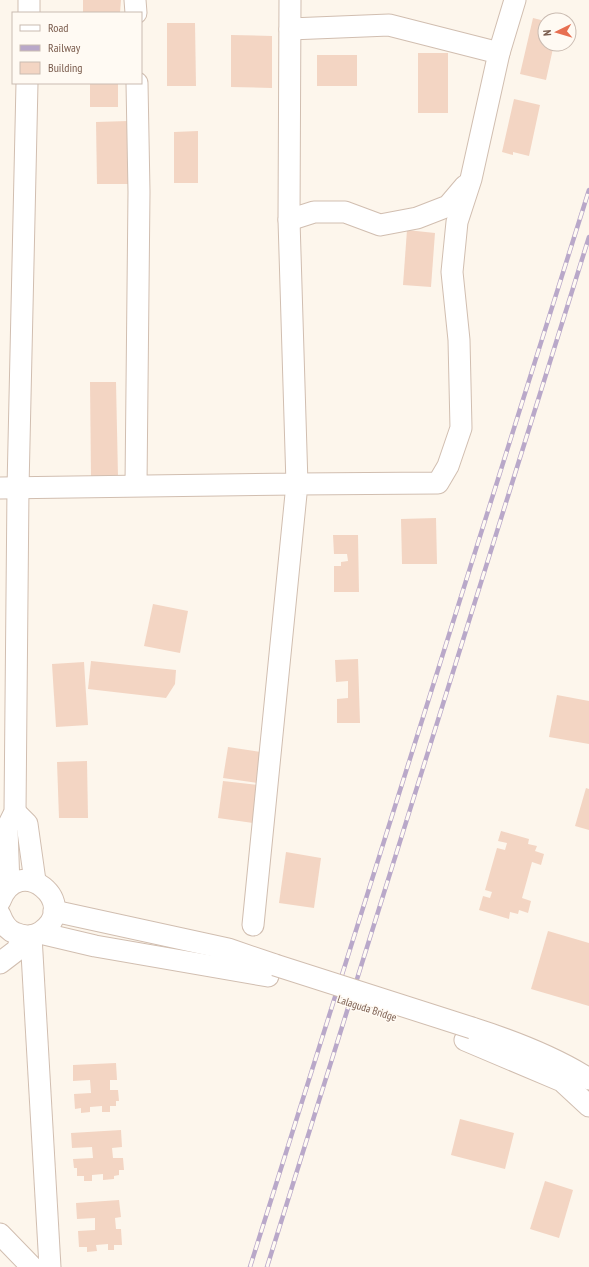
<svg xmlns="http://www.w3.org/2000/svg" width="589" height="1267" font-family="'PT Sans Narrow',sans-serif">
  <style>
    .building { fill: #f3d5c3 }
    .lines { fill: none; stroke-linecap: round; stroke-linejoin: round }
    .minor-casing { stroke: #d1beb0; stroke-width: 23 }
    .minor { stroke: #fff; stroke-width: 21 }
    .rail-casing { stroke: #b9a8c9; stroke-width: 4.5 }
    .rail { stroke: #fffaf3; stroke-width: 3; stroke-dasharray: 9; stroke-linecap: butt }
    .minor-bridge-casing { stroke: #d1beb0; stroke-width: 23; stroke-linecap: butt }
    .minor-bridge { stroke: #fff; stroke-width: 21 }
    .labels { text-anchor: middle; stroke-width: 3; stroke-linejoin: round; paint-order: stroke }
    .street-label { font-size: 11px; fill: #7a5c4d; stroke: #fffaf3 }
  </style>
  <rect width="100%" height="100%" fill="#fdf6ec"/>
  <g class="building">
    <polygon points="83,0 121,0 120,13 83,13"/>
    <polygon points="533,18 545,21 545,44 554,44 546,80 520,74"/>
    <polygon points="167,23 195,23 196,86 167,86"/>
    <polygon points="231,35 272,36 272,88 231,87"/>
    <rect x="418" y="53" width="30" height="60"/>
    <rect x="317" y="55" width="40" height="31"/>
    <rect x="90" y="83" width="28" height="24"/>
    <polygon points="514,99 540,105 529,156 513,152 513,155 502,152"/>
    <polygon points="128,121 129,184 97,184 96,122"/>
    <polygon points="198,131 198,183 174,183 174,132"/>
    <polygon points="407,230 435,233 431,287 403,285"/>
    <polygon points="90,382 116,382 118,477 91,477"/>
    <polygon points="436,518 437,564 402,564 401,519"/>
    <polygon points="333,535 358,535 359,592 334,592 334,566 341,566 341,562 348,561 347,554 334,554"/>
    <polygon points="153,604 188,611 180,653 144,646"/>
    <polygon points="358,659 360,723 337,723 337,699 348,698 348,681 336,682 335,660"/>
    <polygon points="91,661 176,670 175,684 166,698 88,689"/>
    <polygon points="84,662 88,725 56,727 52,664"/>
    <polygon points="557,695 589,701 589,744 549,737"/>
    <polygon points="228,747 261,752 257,783 223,778"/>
    <polygon points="87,761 88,818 59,818 57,762"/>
    <polygon points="223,781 258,785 253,823 218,818"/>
    <polygon points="586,788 589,789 589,830 575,826"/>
    <polygon points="501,831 529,839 528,844 537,846 535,851 544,854 541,865 532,862 522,898 531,901 528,913 519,910 518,914 510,912 509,919 479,910 483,896 490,898 492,892 485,890 497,848 505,850 507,843 498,841"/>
    <polygon points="286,852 321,858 314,908 279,903"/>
    <polygon points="548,931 589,943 589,1006 531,989"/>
    <polygon points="116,1063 117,1080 110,1080 110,1090 118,1090 119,1101 116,1101 116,1106 110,1106 110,1112 102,1112 102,1106 90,1107 90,1112 81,1113 81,1108 75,1109 74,1094 91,1093 90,1080 73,1081 73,1065"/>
    <polygon points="460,1119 514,1133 505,1169 451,1155"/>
    <polygon points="121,1130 122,1147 112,1148 113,1158 123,1158 124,1170 119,1170 119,1175 114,1176 114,1179 103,1180 103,1174 92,1175 92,1181 84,1181 84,1176 77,1176 77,1168 74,1168 73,1159 93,1158 92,1147 72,1148 71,1133"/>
    <polygon points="545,1181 573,1190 559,1238 530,1229"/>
    <polygon points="119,1200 121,1217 115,1218 116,1229 121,1229 122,1245 114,1245 114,1250 108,1250 108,1244 96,1245 97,1251 87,1252 87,1247 79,1247 78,1231 95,1230 95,1218 77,1219 76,1203"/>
  </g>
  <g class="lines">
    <defs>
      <g id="minor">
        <polyline points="135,0 136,13"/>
        <polyline points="29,13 29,0"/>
        <polyline points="290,29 389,25 499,53"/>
        <polyline points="289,220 314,212 345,212 380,225 417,218 448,206 465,186"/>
        <polyline points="136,485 139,192 137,83"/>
        <polyline points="0,488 297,484 289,220 290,0"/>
        <polyline points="15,812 27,824 35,881"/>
        <polyline points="9,886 7,828 15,812 18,488 27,83"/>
        <path d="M0 901C19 851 82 904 41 932 34 937 23 937 15 933 7 930 3 923 0 915"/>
        <polyline points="54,911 228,949 275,965"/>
        <polyline points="253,925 297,484 438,483 448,466 461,428 459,340 452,272 457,222 471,179 499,53 515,0"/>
        <polyline points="40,933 95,946 268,976"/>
        <polyline points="31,936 50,1267"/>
        <polyline points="0,963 17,950 23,936"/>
        <path d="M472 1028C513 1041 553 1056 589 1079"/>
        <polyline points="465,1040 562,1081 589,1106"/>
        <polyline points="0,1234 32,1267"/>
      </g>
    </defs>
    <use href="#minor" class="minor-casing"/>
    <use href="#minor" class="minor"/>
    <defs>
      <g id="rail">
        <polyline points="250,1267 589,190"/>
        <polyline points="267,1267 589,237"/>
      </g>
    </defs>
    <use href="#rail" class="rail-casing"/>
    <use href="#rail" class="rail"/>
    <defs>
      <polyline id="minor-bridge" points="275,965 472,1028"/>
    </defs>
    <use href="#minor-bridge" class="minor-bridge-casing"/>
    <use href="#minor-bridge" class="minor-bridge"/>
  </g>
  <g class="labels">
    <g class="street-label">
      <text transform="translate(367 1008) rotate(18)" y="4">Lalaguda Bridge</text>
    </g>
  </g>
  <rect x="12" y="12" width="130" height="72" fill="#fffaf3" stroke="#cabbb1"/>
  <rect x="20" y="25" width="20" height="6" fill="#ffffff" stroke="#cabbb1"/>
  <text x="48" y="32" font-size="12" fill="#7a5c4d">Road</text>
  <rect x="20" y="45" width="20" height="6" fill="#b9a8c9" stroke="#cabbb1"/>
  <text x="48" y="52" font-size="12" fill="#7a5c4d">Railway</text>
  <rect x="20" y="62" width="20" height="12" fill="#f3d5c3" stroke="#cabbb1"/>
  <text x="48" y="72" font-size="12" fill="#7a5c4d">Building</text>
  <g transform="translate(557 32) rotate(265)"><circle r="19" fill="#fffaf3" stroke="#cabbb1"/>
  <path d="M0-3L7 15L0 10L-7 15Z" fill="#e76f51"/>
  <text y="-6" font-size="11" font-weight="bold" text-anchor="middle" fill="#7a5c4d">N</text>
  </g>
</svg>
